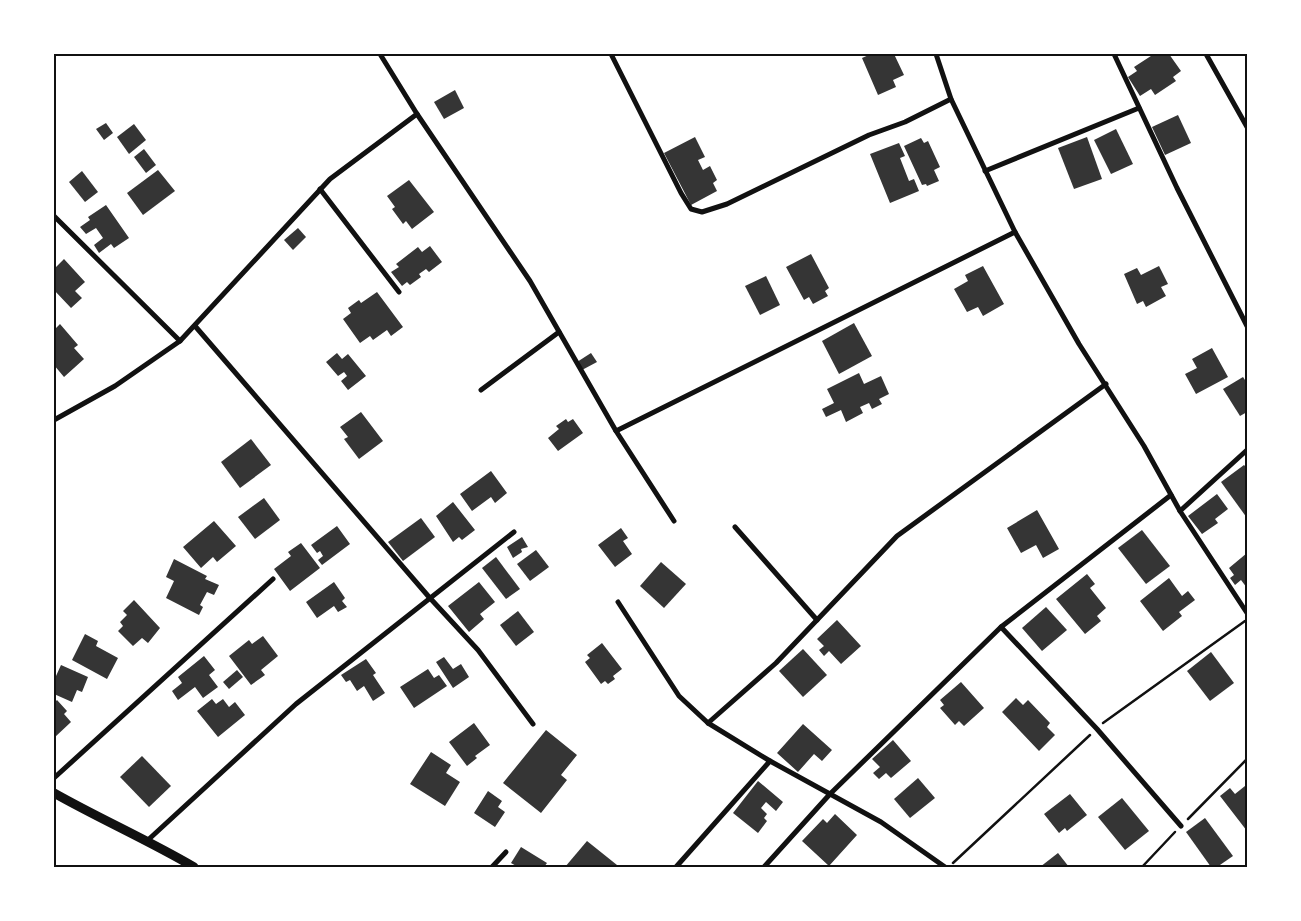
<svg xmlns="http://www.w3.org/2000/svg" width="1301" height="921" font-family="'Work Sans',sans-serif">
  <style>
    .building { fill: #353535 }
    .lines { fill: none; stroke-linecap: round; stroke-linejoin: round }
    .path { stroke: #111; stroke-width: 2.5 }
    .minor { stroke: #111; stroke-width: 5 }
    .tertiary { stroke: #111; stroke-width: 9 }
    .neatline { fill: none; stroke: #111; stroke-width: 2 }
  </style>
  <rect width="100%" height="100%" fill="#fff"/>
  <g class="building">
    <polygon points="871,54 894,54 904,75 893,80 896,87 878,95 862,58"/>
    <polygon points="1154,54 1163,54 1165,56 1169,54 1181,71 1173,77 1176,81 1155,95 1151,89 1140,96 1128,77 1137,71 1134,67"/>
    <polygon points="455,90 464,108 444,119 434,102"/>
    <polygon points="1178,115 1191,143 1165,155 1152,127"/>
    <polygon points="106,123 113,133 104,140 96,129"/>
    <polygon points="134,124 146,140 129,154 117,137"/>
    <polygon points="1116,129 1133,164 1111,174 1094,140"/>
    <polygon points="695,137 705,157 698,160 703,170 710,166 717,180 713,183 717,191 691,205 664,153"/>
    <polygon points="1087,137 1102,179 1074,189 1058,148"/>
    <polygon points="921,138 924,143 928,141 940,167 934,170 939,181 927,186 926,184 922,185 904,146"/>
    <polygon points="899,143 905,156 900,158 909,181 914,179 919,191 890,203 870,154"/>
    <polygon points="144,149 156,165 146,173 134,157"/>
    <polygon points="158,170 175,191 143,215 127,193"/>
    <polygon points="82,171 98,192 85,202 69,182"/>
    <polygon points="409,180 434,212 412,229 406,221 403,224 392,209 395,207 387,196"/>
    <polygon points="106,205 129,238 114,248 111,244 99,253 94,245 103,238 96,228 86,234 80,227 90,220 88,217"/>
    <polygon points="298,228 306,237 293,250 284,240"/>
    <polygon points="430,246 442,262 429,272 426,269 419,274 421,277 410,285 407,282 402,286 391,272 399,267 396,264 418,247 422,252"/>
    <polygon points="811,254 829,288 825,291 828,296 813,304 809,297 804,300 786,267"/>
    <polygon points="64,259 85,282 75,291 82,298 71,308 54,290 54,269"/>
    <polygon points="983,266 1004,304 983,316 978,307 967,312 954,289 968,281 965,275"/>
    <polygon points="1159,266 1168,284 1161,287 1166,296 1146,307 1143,301 1137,304 1124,274 1137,268 1141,275"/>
    <polygon points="766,276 780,305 760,315 745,286"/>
    <polygon points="377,292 403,327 391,336 387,330 373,340 370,336 360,343 343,319 351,313 348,308 359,300 361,303"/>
    <polygon points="854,323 872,356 839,374 822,341"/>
    <polygon points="60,324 78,345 74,348 84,359 64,377 54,365 54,330"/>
    <polygon points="1212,348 1228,377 1196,394 1185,374 1197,368 1192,359"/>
    <polygon points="337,353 342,359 348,354 366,376 348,390 341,381 347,376 344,372 338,376 326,362"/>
    <polygon points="591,353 597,362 582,370 577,362"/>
    <polygon points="859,373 864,384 881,376 889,394 879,399 882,404 872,409 869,403 860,407 863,413 846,422 841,410 826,417 822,409 834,403 827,389"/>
    <polygon points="1243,377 1247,383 1247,412 1240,416 1223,389"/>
    <polygon points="361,412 383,441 359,459 344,439 348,437 340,427"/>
    <polygon points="566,419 568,422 573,419 583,433 558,451 548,438 559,429 556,426"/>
    <polygon points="251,439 271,465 240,488 221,462"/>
    <polygon points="1244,465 1247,468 1247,518 1221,482"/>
    <polygon points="491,471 507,493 495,503 491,497 472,511 460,494"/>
    <polygon points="1217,494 1228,509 1215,519 1218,523 1202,534 1188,516"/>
    <polygon points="264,498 280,520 255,539 238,517"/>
    <polygon points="453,502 475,530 462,540 459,537 453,542 436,516"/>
    <polygon points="1037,510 1059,549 1043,558 1036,545 1021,553 1007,528"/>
    <polygon points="421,518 435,537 403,561 388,542"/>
    <polygon points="214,521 236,546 217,562 213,557 201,568 183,547"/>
    <polygon points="337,526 350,544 322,565 318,560 323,556 320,551 317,553 311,545"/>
    <polygon points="621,528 628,538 623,541 632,554 615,567 598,545"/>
    <polygon points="1142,530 1170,566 1146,584 1118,548"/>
    <polygon points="522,537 528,547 521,549 522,552 513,558 507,547"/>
    <polygon points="301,543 320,568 290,591 274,569 291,556 288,552"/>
    <polygon points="536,550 549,567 530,581 517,564"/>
    <polygon points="1247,553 1247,588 1241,580 1235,585 1230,578 1234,575 1229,568"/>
    <polygon points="496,557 520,589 506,599 482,568"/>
    <polygon points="174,559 207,576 205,579 219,585 214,595 207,592 200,605 203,607 199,615 166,598 174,581 166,577"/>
    <polygon points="661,562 686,584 664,608 640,586"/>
    <polygon points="1087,574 1095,584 1090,588 1106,608 1097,616 1101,621 1085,634 1056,599"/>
    <polygon points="1169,578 1182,596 1188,591 1195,600 1179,612 1182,616 1163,631 1140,601"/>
    <polygon points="334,582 345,598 342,601 347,607 338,612 334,606 317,618 306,602"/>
    <polygon points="479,582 495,602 480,614 484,619 469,632 448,606"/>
    <polygon points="134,600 160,628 148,643 142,638 133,646 118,631 123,626 120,622 127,615 123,611"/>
    <polygon points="1046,607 1067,630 1042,651 1022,628"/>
    <polygon points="518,611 534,632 516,646 500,625"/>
    <polygon points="837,620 861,646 841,664 829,651 824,656 819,650 824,646 817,639"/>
    <polygon points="85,634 98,641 96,646 118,658 107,679 72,660"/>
    <polygon points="263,636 278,656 261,670 265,675 251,685 229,656 249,640 252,644"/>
    <polygon points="602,643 622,669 613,676 615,679 608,684 605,681 601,684 585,662 590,658 587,655"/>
    <polygon points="803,649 827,675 803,697 779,671"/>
    <polygon points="1211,652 1234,683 1210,701 1187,671"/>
    <polygon points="204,656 215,670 209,675 218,687 203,698 195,687 178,700 172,691 182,683 178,677"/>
    <polygon points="444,657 453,669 461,664 469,677 453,688 436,662"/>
    <polygon points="366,659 376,673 373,675 385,693 373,701 364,686 357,691 350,680 346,682 341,675"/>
    <polygon points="61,665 88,677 82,692 77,690 72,702 54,694 54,675 56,676"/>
    <polygon points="428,669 434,678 439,675 447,686 414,708 400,687"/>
    <polygon points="237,670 243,677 229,689 223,682"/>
    <polygon points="961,682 984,708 964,726 959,721 955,725 940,708 944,705 940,700"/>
    <polygon points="1016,698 1023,705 1028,700 1050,723 1047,727 1055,735 1039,751 1002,712"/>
    <polygon points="212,699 216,704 223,699 229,707 235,702 245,715 218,737 197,711"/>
    <polygon points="57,700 67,711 64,714 71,722 54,738 54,703"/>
    <polygon points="474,723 490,745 475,756 477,758 467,766 449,742"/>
    <polygon points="803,724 832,750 822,761 814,754 798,772 777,753"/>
    <polygon points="546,730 577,755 561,775 567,780 541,813 503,783"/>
    <polygon points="893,740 911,761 891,778 886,773 879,779 873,773 880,767 872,759"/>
    <polygon points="431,752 451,765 446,773 460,782 445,806 410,784"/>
    <polygon points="142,756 171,786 149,807 120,777"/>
    <polygon points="918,778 935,798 910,818 894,799"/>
    <polygon points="758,781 783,802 776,811 766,802 761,808 767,814 764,818 767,821 758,833 733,813"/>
    <polygon points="1245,786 1247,788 1247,831 1220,796 1230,788 1235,794"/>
    <polygon points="488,791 502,801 498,807 505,812 495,827 474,813"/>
    <polygon points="1070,794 1087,815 1067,831 1065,828 1059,833 1044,814"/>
    <polygon points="1122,798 1149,831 1125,850 1098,817"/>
    <polygon points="835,814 857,835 829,866 802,841 823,819 827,823"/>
    <polygon points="1205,818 1233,856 1217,867 1211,867 1186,832"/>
    <polygon points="587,841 617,865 615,867 565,867"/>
    <polygon points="521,847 547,863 544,867 518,867 511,863"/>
    <polygon points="1058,853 1069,867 1040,867"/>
  </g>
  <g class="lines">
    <g class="path">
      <polyline points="1103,723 1245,621"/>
      <polyline points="1188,819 1247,759"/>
      <polyline points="953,863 1090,735"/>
      <polyline points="1142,867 1175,832"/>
    </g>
    <g class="minor">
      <polyline points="380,54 417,114 530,281 616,431 674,521"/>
      <polyline points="611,54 681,193 691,209 702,212 727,204 869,135 905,122 951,99"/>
      <polyline points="936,54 951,99 1015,232 1079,344 1144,446 1180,511 1247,613"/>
      <polyline points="1114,54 1177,188 1247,326"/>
      <polyline points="1206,54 1247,127"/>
      <polyline points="985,171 1139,108"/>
      <polyline points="320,189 399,292"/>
      <polyline points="54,216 180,341"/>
      <polyline points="195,326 429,597 478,650 533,724"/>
      <polyline points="481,390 559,332"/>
      <polyline points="54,420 115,386 180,341 330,179 417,114"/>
      <polyline points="616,431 1015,232"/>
      <polyline points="1180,511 1247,450"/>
      <polyline points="735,527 817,620"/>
      <polyline points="618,602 679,696 708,723 770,761 676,867"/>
      <polyline points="1001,627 1097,729 1181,826"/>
      <polyline points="708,723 776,663 897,536 1106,384"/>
      <polyline points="770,761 881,822 945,867"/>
      <polyline points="54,778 273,579"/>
      <polyline points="148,840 296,704 514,532"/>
      <polyline points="492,867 506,852"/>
      <polyline points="764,867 830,794 1001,627 1171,495"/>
    </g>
    <path class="tertiary" d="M54 793C100 819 148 840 194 867"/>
  </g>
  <rect width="1301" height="921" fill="none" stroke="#ffffff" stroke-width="110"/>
  <rect x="55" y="55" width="1191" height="811" class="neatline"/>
</svg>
